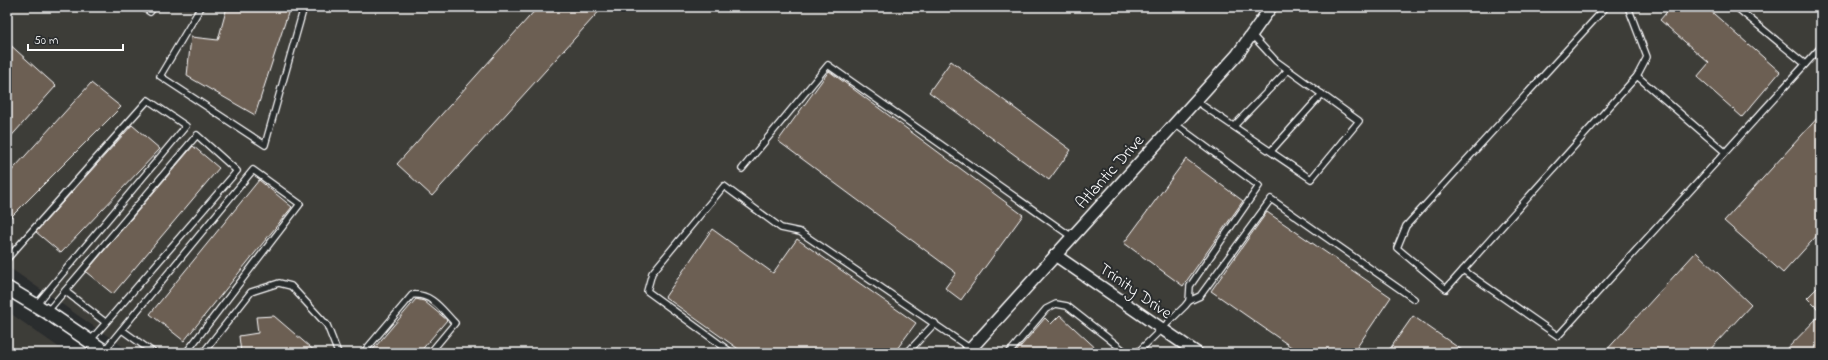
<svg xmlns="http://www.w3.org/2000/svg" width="1828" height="360" font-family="'Indie Flower',sans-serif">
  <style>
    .built { fill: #3e3c39 }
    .building { fill: #6c5e53; stroke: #fff }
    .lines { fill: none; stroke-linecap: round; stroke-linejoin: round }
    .service-casing { stroke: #fff; stroke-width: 8 }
    .minor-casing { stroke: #fff; stroke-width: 14 }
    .tertiary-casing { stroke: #fff; stroke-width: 16 }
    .service { stroke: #2a2d2e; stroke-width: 5.5 }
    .minor { stroke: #2a2d2e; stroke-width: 11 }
    .tertiary { stroke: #2a2d2e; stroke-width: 13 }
    .labels { text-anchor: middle; stroke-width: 4; stroke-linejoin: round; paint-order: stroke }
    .street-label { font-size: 17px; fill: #fff; stroke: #2a2d2e }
  </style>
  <rect width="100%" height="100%" fill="#2a2d2e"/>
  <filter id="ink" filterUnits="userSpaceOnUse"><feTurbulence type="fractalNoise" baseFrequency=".025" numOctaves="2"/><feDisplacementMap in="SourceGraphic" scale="8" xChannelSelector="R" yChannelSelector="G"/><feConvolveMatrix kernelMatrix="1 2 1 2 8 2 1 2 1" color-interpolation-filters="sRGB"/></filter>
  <g filter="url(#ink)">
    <g class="built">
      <polygon points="7,7 1821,7 1821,353 132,353 7,266"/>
      <polygon points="7,311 67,353 7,353"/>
    </g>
    <g class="building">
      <polygon points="227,7 290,7 255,115 187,76 191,37 218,40"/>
      <polygon points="538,7 603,7 432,196 397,164"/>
      <polygon points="1671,7 1706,7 1780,72 1742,117 1697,77 1709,63 1660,20"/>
      <polygon points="7,42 56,86 7,141"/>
      <polygon points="951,61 1071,150 1049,180 929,92"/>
      <polygon points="829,71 1023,215 961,300 945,288 956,273 778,141"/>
      <polygon points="91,83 121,107 7,221 7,176"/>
      <polygon points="1821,114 1821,231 1783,273 1724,221"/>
      <polygon points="132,125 160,149 61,253 36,232"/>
      <polygon points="193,146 219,168 113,294 86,272"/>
      <polygon points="1186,159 1243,201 1183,286 1124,243"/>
      <polygon points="259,180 292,207 184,341 150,314"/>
      <polygon points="1267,212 1391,297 1353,353 1300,353 1211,291"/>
      <polygon points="712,229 773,273 797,239 916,323 894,353 744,353 665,297"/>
      <polygon points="1696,252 1751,305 1707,353 1604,353"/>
      <polygon points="1821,284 1821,312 1807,298"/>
      <polygon points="416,299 424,301 447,320 419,353 370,353"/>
      <polygon points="1821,314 1821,353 1783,353"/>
      <polygon points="1060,315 1101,353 1015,353 1045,318 1051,324"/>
      <polygon points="274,316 317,353 241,353 239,336 258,333 256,317"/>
      <polygon points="1413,316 1466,353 1387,353"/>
    </g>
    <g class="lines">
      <defs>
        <g id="service">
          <polyline points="143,7 150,12 154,7"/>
          <polyline points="201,7 160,76 265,145 304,7"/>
          <polyline points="1628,7 1647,57 1637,76"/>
          <polyline points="1736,7 1805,64"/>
          <polyline points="1196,101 1311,179 1359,121 1276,61 1252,35"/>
          <polyline points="1234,126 1288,70"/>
          <polyline points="1271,151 1322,94"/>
          <polyline points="1725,152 1637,76 1463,270 1558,336 1821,47"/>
          <polyline points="742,169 828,65 1072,237"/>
          <polyline points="7,259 148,100 186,126 36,305"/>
          <polyline points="1463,270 1446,289 1397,248 1406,226 1606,7"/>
          <polyline points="65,291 105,322"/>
          <polyline points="1189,301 1200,296 1271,199 1414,299"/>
          <polyline points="47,312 197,135 237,171 90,341"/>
          <polyline points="122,330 154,353"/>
          <polyline points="104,351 253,170 300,204 186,353"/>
          <polyline points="663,352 665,353"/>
          <polyline points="203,353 251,292 279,283 291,286 327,325 338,353"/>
          <path d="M363 353 412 295C432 293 442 310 455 323L430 353"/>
          <polyline points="732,353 647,291 652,273 724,186 781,228 800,232 971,349"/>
          <polyline points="907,353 935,323"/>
          <polyline points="1009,353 1046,309 1056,304 1067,306 1127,353"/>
          <polyline points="1137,353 1185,306 1189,301 1190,286 1259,186 1175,124"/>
        </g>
        <g id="minor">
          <polyline points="1055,255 1197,353"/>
          <polyline points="967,353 1237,55 1271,7"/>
        </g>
        <polyline id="tertiary" points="7,288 47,312 107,353"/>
      </defs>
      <use href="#service" class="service-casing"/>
      <use href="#minor" class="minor-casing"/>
      <use href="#tertiary" class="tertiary-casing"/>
      <use href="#service" class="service"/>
      <use href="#minor" class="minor"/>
      <use href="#tertiary" class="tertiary"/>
    </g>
  </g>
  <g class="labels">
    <g class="street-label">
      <text transform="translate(1109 171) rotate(-48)" y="6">Atlantic Drive</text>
      <text transform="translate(1136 290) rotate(35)" y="6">Trinity Drive</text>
    </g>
  </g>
  <rect width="1828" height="360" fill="none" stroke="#2a2d2e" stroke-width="24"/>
  <rect x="12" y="12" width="1804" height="336" fill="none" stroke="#fff" stroke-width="1.5" filter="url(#ink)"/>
  <path d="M28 44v6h95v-6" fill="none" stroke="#ffffff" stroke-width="2"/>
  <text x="34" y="44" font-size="12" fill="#ffffff" stroke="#2a2d2e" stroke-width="3" paint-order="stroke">50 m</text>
</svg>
